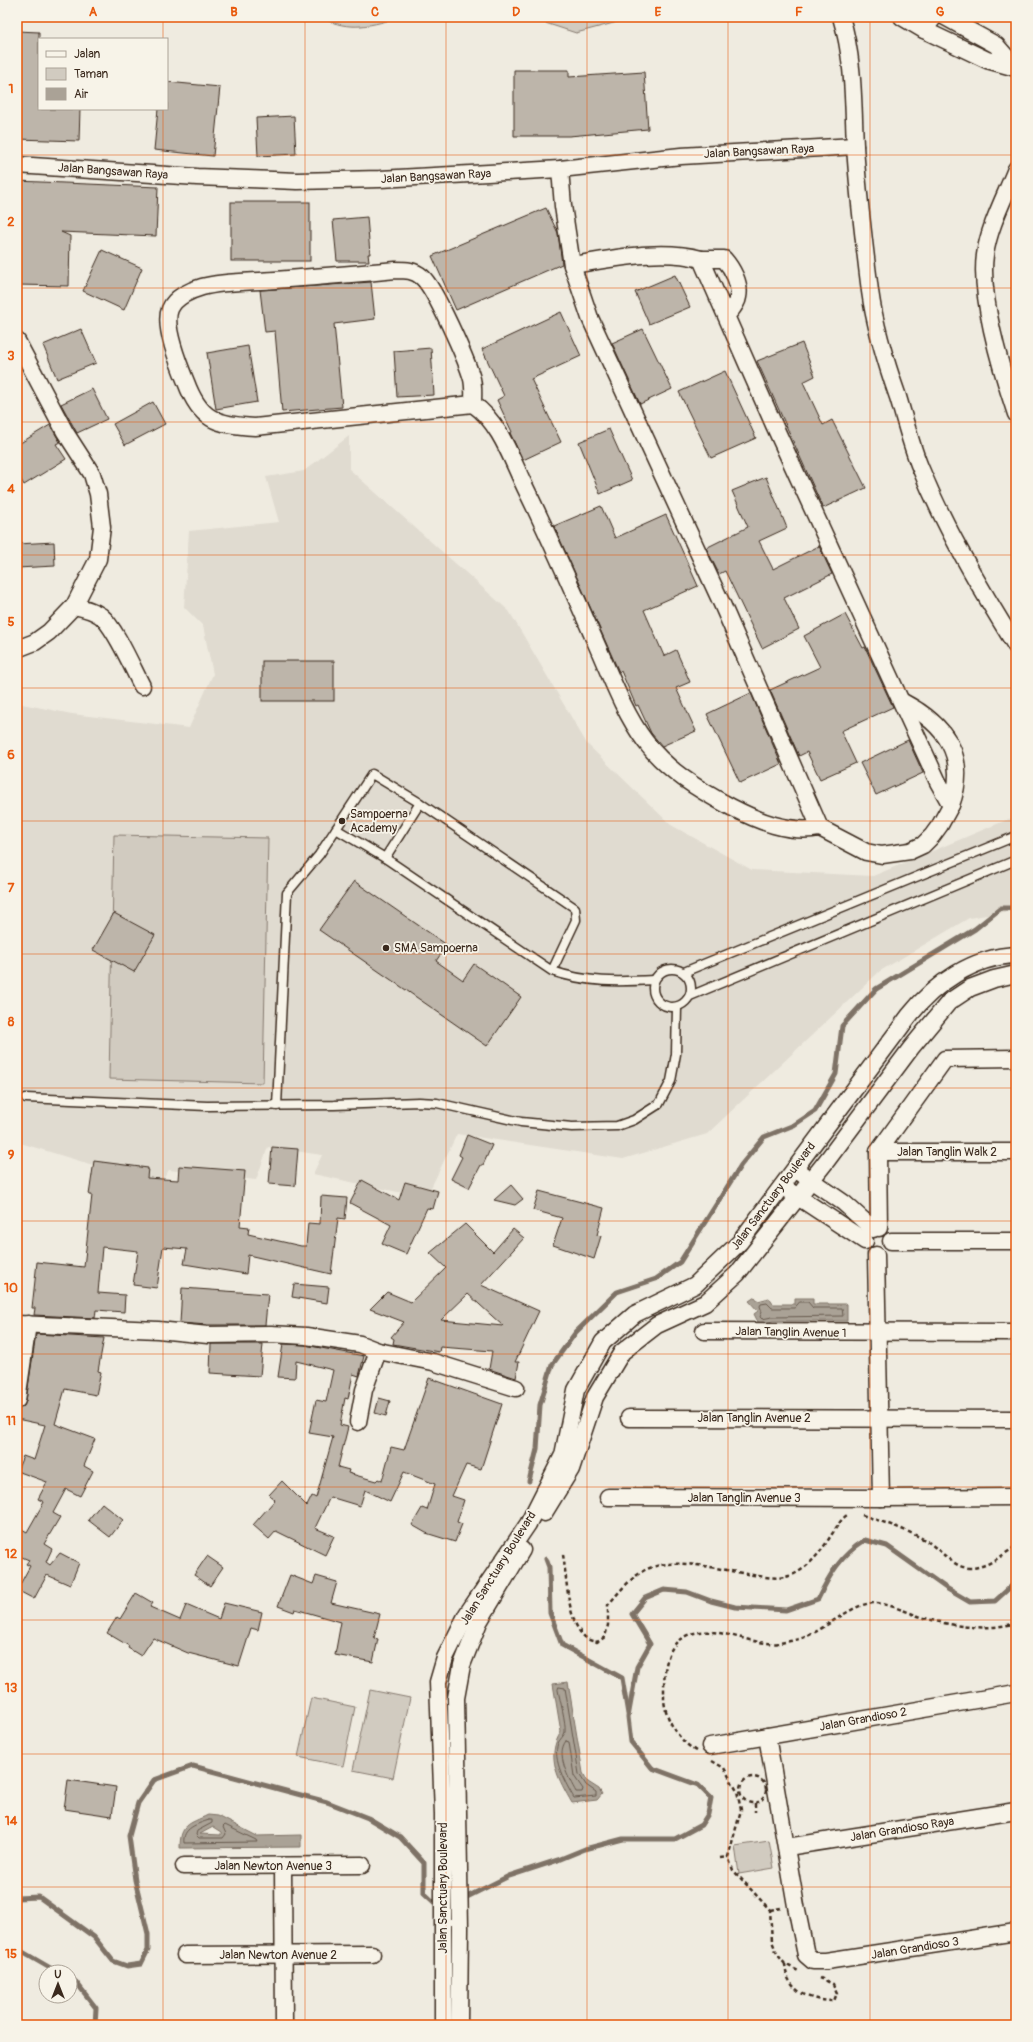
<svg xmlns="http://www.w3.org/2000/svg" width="1033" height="2042" font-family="Pangolin,sans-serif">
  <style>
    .built { fill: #e0dbd0 }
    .green { fill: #d1cbc0; stroke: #867a6f }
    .water { fill: #aaa296; stroke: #7e7266; fill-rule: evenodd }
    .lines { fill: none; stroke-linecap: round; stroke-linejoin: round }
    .shore { stroke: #675a4e; stroke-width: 1 }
    .stream { stroke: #7e7266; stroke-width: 5 }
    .building { fill: #bdb5aa; stroke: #3b2a1e; fill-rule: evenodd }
    .service-casing { stroke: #3b2a1e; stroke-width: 11 }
    .minor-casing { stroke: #3b2a1e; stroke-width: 19 }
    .path { stroke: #3b2a1e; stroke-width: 2.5; stroke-dasharray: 4 3; stroke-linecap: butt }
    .service { stroke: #f7f3e8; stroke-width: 8 }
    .minor { stroke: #f7f3e8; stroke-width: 16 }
    .grid { fill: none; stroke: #e8590c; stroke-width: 1; stroke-opacity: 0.55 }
    .poi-dot { fill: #3b2a1e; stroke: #f7f3e8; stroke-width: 1.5 }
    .labels { text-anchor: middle; stroke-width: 3.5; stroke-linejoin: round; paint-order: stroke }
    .street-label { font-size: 12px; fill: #3b2a1e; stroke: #f7f3e8 }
    .poi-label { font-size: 12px; fill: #3b2a1e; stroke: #f7f3e8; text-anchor: start }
    .neatline { fill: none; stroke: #e8590c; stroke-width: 1.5 }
    .grid-label { font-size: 13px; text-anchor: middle; font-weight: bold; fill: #e8590c }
  </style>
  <rect width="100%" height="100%" fill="#efebe0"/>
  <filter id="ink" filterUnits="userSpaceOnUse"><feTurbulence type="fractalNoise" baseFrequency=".025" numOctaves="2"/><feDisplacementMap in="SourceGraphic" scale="8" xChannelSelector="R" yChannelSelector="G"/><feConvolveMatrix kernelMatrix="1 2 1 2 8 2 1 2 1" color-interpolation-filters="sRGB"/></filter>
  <g filter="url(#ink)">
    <polygon class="built" points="349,436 349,469 509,611 587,744 671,825 752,870 873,876 1016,816 1016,910 969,918 880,971 707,1134 623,1159 457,1134 426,1198 313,1174 322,1155 268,1147 256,1180 169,1170 159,1185 17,1142 17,703 72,714 189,728 213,674 203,626 184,607 189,531 279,522 266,477 304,471"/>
    <g class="green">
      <path d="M320 17H402C371 25 351 33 320 17Z"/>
      <polygon points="527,17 627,17 625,20 576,33"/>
      <polygon points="114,835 268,838 263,1083 109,1079"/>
      <polygon points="370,1690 410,1698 393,1778 353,1770"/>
      <polygon points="311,1698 355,1707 343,1766 298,1757"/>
      <polygon points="769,1841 774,1868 739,1874 735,1846"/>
    </g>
    <g class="water">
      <polygon points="755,1297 758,1301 769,1298 773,1304 795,1304 795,1298 813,1298 813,1304 847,1304 847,1321 773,1321 759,1324 754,1314 758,1311 749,1301"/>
      <path d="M568 1682 583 1773 588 1782 599 1789 602 1794 597 1800 572 1803C559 1780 545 1757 561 1732L553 1684Z"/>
      <path d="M208 1815 218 1816 257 1836 301 1835V1847L180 1848C180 1824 189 1824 208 1815ZM213 1827 221 1832V1835L200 1834Z"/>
    </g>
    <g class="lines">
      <g class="shore">
        <polygon points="800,1302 808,1302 813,1308 842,1308 843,1316 772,1317 762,1319 760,1317 762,1312 760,1306 761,1304 767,1303 772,1308 794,1308"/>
        <path d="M559 1687 565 1688 579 1774 586 1785 596 1792V1796L574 1798C566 1784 552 1760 558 1743 560 1739 564 1736 565 1732 566 1721 560 1701 558 1690Z"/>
        <path d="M566 1741 569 1742 574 1776 583 1789 582 1792H576C569 1779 555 1754 566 1741Z"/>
        <path d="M209 1820H212V1823L197 1831 196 1835 199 1838H223L226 1834 223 1827 225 1825 256 1840 257 1842 184 1843C182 1828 197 1824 209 1820Z"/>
      </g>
      <g class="stream">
        <polyline points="529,1481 537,1449 540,1405 552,1365 576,1332 617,1292 656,1279 680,1262 741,1165 764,1137 794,1125 815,1111 836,1074 842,1026 876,989 975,929 1001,908 1016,908"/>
        <polyline points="546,1559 549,1567 550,1613 562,1645 622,1678 628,1714"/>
        <path d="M467 1897 509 1876 558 1860 585 1849 623 1839H675L701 1825 708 1814 711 1798 698 1785 652 1768 631 1742 628 1717 637 1667 650 1644 632 1614 645 1598 664 1590 687 1592 711 1601 735 1607 786 1610 818 1599C830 1574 840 1556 865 1540L887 1546 946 1588 970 1602 995 1601 1016 1582"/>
        <polyline points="17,1898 39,1897 94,1937 113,1961 127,1966 141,1964 148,1950 148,1934 135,1880 129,1836 138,1803 154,1780 193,1766 327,1802 368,1818 400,1837 424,1863 424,1893 437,1905"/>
        <polyline points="17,1947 19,1950 57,1972"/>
        <polyline points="70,1979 76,1982 96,2008 95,2025"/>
      </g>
    </g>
    <g class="building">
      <polygon points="17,31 39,32 39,109 80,109 79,141 17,139"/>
      <polygon points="514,70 569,70 569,77 644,72 648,129 569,136 514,136"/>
      <polygon points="167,82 220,87 213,156 154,150 158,109 167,109"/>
      <polygon points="294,116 296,154 258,156 256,118"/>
      <polygon points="17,181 158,187 156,236 61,232 70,236 69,286 17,285"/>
      <rect x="231" y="202" width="79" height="59"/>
      <polygon points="546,208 558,233 562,264 456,310 432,256"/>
      <polygon points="367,217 370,254 368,254 369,261 337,261 333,220"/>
      <polygon points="102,250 142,268 124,310 83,291"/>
      <polygon points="675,275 690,307 649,324 635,292"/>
      <polygon points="371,282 375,319 334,324 342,407 282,412 275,331 265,332 260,290"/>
      <polygon points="561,312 581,356 531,379 561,442 523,460 510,433 512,432 497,400 504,396 482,349"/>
      <polygon points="81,329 96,363 57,379 43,345"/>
      <polygon points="643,329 672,389 640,404 612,343"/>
      <polygon points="802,343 815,376 803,382 823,425 832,420 866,488 823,508 757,361"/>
      <polygon points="248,346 257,402 216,409 207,353"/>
      <polygon points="431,348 434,395 397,397 394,351"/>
      <polygon points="725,371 756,438 711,458 679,392"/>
      <polygon points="92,389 107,419 77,433 61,404"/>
      <polygon points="153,402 165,424 125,445 113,424"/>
      <polygon points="50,425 60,442 56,444 66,459 24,485 17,473 17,445"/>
      <polygon points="609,429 632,480 600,494 579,442"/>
      <polygon points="766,477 787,528 759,541 773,569 819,546 832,574 784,598 799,629 762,648 725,571 719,574 706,548 748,527 732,491"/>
      <polygon points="601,506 615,538 666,515 698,586 644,610 664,656 676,650 690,682 676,688 696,731 662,746 651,733 638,705 636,706 621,671 619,672 554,526"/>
      <polygon points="54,542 55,566 17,568 17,544"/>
      <polygon points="845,614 863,648 865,647 893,707 841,731 856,763 820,779 807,752 799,756 770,690 820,667 804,636"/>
      <rect x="262" y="661" width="72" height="40"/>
      <polygon points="751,693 781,764 740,783 707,714"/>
      <polygon points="908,740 923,773 876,795 860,763"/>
      <polygon points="354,881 447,945 436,961 463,980 474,964 521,997 487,1046 319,930"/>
      <polygon points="114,913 155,935 134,972 93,950"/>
      <polygon points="467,1135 492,1145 483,1165 481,1165 469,1188 451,1179 462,1157 459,1155"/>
      <polygon points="272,1147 298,1149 295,1186 269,1184"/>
      <polygon points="94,1161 148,1168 147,1178 178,1180 179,1166 245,1171 240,1226 249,1227 248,1234 301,1246 306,1246 308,1223 320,1224 321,1196 347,1198 345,1219 338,1218 331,1274 248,1255 246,1274 184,1264 187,1249 163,1247 157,1288 133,1285 138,1251 102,1247 98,1293 125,1295 124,1312 96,1310 95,1318 34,1315 35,1308 32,1308 37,1262 84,1267 92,1195 89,1195"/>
      <polygon points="362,1180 399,1200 405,1182 438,1191 433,1209 427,1208 406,1254 382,1244 391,1225 350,1203"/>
      <polygon points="511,1185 523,1199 515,1205 494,1200"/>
      <polygon points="539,1191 604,1208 597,1235 601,1236 594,1259 553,1245 562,1218 533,1210"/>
      <path d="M465 1224 493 1252 513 1229 524 1238 481 1285 539 1311 515 1362H519L516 1378 489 1369 492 1351 440 1347 439 1352 393 1344 394 1339 391 1337 404 1322 370 1309 387 1292 411 1302 446 1268 430 1253ZM468 1294 503 1326 441 1320Z"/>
      <polygon points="294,1284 329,1287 327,1303 292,1297"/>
      <polygon points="182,1288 268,1294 265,1325 208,1325 180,1323"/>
      <polygon points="36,1334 104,1338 98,1371 101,1372 96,1395 65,1389 55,1424 95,1439 84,1466 93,1471 80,1496 66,1489 53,1513 60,1517 44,1544 52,1549 46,1562 50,1565 60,1553 79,1563 70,1585 47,1575 34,1599 17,1590 30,1566 26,1564 29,1560 17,1555 17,1535 20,1528 27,1532 44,1502 38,1499 47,1482 17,1471 23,1456 34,1460 45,1425 17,1419 17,1409 24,1406 26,1401"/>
      <polygon points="211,1344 263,1344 260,1376 210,1373"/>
      <polygon points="283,1344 305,1345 364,1356 359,1376 353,1374 348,1399 345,1398 340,1425 348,1427 338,1467 349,1470 348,1473 376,1481 378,1479 382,1481 391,1447 404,1450 429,1378 502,1404 481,1469 466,1465 452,1496 464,1500 457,1522 462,1524 455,1542 426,1533 412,1525 422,1508 427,1510 435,1484 404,1472 390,1502 365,1490 360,1506 330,1497 315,1528 334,1536 325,1555 276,1531 269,1539 253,1525 275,1500 269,1495 282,1481 307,1506 312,1496 316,1498 333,1437 309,1433 316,1400 326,1402 333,1370 296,1361 295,1378 278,1377"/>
      <polygon points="379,1398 390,1401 386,1416 375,1413"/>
      <polygon points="102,1503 123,1520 110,1537 88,1520"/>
      <polygon points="207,1556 223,1567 210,1586 194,1575"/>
      <polygon points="290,1575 313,1584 316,1576 337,1582 331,1603 380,1614 374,1638 378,1639 373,1662 335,1655 341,1622 295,1609 294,1612 278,1606"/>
      <polygon points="136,1593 153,1603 150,1607 180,1620 186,1605 219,1619 224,1603 262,1612 258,1630 251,1628 239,1666 188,1653 153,1638 141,1656 128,1648 129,1646 107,1633 117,1617 120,1619"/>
      <polygon points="68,1780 116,1787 112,1816 64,1809"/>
    </g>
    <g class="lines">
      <defs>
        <g id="service">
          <polyline points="385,858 420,803"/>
          <circle cx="672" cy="988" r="19"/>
          <path d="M552 971 576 920 575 908 420 803 372 774 336 829 385 858 552 971C587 983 618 982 654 980"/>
          <polyline points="684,972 1016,836"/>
          <polyline points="690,996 1016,860"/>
          <polyline points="26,1098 207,1106 334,1105 419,1102 437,1103 521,1122 572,1127 617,1126 634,1120 659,1104 671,1081 676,1054 677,1007"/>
          <polyline points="277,1106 287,893 319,855 336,829"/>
        </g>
        <g id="minor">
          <path d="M841 17C854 59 853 102 855 146 858 194 864 243 870 291 875 328 886 363 898 397 905 420 911 445 920 467 946 530 980 588 1016 646"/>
          <polyline points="902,17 924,30 987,60 1016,68"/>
          <polyline points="945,17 996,45 1016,68"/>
          <polyline points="924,30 934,17"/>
          <polyline points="17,165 197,177 297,181 380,179 560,169 681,156 855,146"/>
          <path d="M560 169 563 206 572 265 590 318 722 604 820 828 866 852 882 855 910 851 923 845 932 836 940 825 951 805 938 782 774 425 701 259H724C732 268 741 284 738 297 737 305 730 311 726 316"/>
          <path d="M1016 169C1005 197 989 226 985 255 979 298 1002 372 1016 414"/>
          <path d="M572 265C613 259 660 248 701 259"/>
          <path d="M396 270C406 270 414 270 422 277 435 288 467 361 472 379 474 388 473 396 473 404L255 427C216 425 200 420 186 382 179 365 163 326 170 309 175 297 191 290 202 287 225 281 251 282 275 280 315 277 355 274 396 270Z"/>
          <polyline points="17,341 65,432 92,474 98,494 102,527 98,559 74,606 49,632 35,642 17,649"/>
          <path d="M473 404C500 423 511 458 525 487 551 540 575 595 599 650 612 680 625 714 645 741 666 770 699 790 731 807 758 821 789 834 820 828"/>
          <path d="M74 606C83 608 93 610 101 616 115 627 133 669 142 686"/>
          <path d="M903 702C945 724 969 756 951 805"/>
          <polyline points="878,1152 1016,1152"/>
          <polyline points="802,1174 844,1203 873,1229"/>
          <polyline points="789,1191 865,1241"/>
          <polyline points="879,1228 878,1152 945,1059 1016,1058"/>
          <polyline points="891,1241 1016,1241"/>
          <polyline points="876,1255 881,1498"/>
          <polyline points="17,1324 158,1330 208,1335 271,1334 306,1336 360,1344 378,1351 433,1362 516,1388"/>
          <polyline points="704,1331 1016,1332"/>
          <polyline points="17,1400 28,1324"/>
          <polyline points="629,1418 1016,1419"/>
          <polyline points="358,1422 364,1390 378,1351"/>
          <polyline points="608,1497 881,1498 1016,1497"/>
          <polyline points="544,1513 571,1469 595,1397 622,1352 657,1325 705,1303 737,1274 828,1159 911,1048 949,1002 970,988 994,979 1016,974"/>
          <polyline points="767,1736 796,1906 806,1955 813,1961 826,1961 1016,1932"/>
          <polyline points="710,1746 1016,1693"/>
          <polyline points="787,1847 1016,1811"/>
          <polyline points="184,1866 362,1865"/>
          <polyline points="283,1866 284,2025"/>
          <polyline points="185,1955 372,1954"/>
          <path d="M443 2025V1814L438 1682 445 1658 467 1614 528 1524 563 1455 576 1390 603 1342 635 1314 695 1285 740 1242 909 1016C935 983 973 957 1016 955"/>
          <polyline points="459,2025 460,1928 456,1698 462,1665 479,1622 522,1550"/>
        </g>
      </defs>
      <use href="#service" class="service-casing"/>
      <use href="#minor" class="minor-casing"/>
      <g class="path">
        <path d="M862 1515C883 1522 905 1529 925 1540 937 1547 947 1560 960 1566 980 1574 1001 1556 1016 1546"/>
        <path d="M563 1555C567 1576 567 1628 588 1639 590 1641 594 1641 597 1642L605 1637 608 1625V1605C619 1592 630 1578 645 1570 673 1556 718 1569 747 1574 760 1576 776 1580 789 1576 808 1570 822 1550 832 1534 837 1527 841 1518 849 1514"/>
        <path d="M696 1751C679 1741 665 1719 664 1699 664 1679 663 1650 682 1638 710 1620 750 1647 780 1643 789 1641 799 1640 807 1636 827 1628 855 1601 877 1603 891 1605 905 1611 918 1616 950 1626 983 1632 1016 1623"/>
        <polyline points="712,1761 724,1768 737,1791 741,1810 728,1857 733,1870 770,1910 772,1941 777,1954 785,1964 800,1972"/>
        <circle cx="753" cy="1790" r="13"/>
        <polyline points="755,1803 755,1812"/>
        <polyline points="720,1858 728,1857"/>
        <polyline points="770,1910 781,1908"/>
        <path d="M785 1964C786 1991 810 2001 834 2001L837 1993 833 1984 820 1978"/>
      </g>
      <use href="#service" class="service"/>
      <use href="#minor" class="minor"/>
    </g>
  </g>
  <path class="grid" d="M163 17V39M305 17V2025M446 17V2025M587 17V2025M728 17V2025M870 17V2025M163 109V2025M17 155H1016M17 288H1016M17 422H1016M17 555H1016M17 688H1016M17 821H1016M17 954H1016M17 1088H1016M17 1221H1016M17 1354H1016M17 1487H1016M17 1620H1016M17 1754H1016M17 1887H1016"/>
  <g class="poi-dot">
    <circle cx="342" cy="821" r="4"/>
    <circle cx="386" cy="948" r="4"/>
  </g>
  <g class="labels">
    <g class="street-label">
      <text transform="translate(759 151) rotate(-3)" y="4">Jalan Bangsawan Raya</text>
      <text transform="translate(113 171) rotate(4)" y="4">Jalan Bangsawan Raya</text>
      <text transform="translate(436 176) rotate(-3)" y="4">Jalan Bangsawan Raya</text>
      <text x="947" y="1156">Jalan Tanglin Walk 2</text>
      <text transform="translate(773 1196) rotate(-53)" y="4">Jalan Sanctuary Boulevard</text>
      <text transform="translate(791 1332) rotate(1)" y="4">Jalan Tanglin Avenue 1</text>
      <text x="754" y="1422">Jalan Tanglin Avenue 2</text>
      <text x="744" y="1502">Jalan Tanglin Avenue 3</text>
      <text transform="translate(498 1568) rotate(-58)" y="4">Jalan Sanctuary Boulevard</text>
      <text transform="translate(863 1719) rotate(-10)" y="4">Jalan Grandioso 2</text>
      <text transform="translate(902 1829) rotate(-9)" y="4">Jalan Grandioso Raya</text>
      <text x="273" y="1870">Jalan Newton Avenue 3</text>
      <text transform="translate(443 1888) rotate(-90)" y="4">Jalan Sanctuary Boulevard</text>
      <text transform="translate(915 1948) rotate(-9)" y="4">Jalan Grandioso 3</text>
      <text x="278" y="1959">Jalan Newton Avenue 2</text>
    </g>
    <g class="poi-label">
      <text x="350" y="818">Sampoerna<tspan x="350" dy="14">Academy</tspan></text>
      <text x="394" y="952">SMA Sampoerna</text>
    </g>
  </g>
  <rect width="1033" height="2042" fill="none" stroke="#f7f3e8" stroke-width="44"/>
  <rect x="38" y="38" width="130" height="72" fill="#f7f3e8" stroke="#aca397"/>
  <rect x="46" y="51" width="20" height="6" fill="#f7f3e8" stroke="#aca397"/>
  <text x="74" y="58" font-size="12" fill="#3b2a1e">Jalan</text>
  <rect x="46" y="68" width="20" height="12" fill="#d1cbc0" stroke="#aca397"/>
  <text x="74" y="78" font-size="12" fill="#3b2a1e">Taman</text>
  <rect x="46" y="88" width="20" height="12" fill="#aaa296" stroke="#aca397"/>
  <text x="74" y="98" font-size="12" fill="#3b2a1e">Air</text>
  <g transform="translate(58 1984)"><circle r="19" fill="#f7f3e8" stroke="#aca397"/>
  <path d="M0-3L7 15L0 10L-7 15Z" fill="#3b2a1e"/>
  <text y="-6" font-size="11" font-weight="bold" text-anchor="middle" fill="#3b2a1e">U</text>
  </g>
  <rect x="22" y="22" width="989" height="1998" class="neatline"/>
  <g class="grid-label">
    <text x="93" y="16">A</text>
    <text x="234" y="16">B</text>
    <text x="375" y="16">C</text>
    <text x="516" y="16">D</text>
    <text x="658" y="16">E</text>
    <text x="799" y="16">F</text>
    <text x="940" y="16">G</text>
    <text x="11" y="93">1</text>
    <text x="11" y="226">2</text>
    <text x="11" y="360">3</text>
    <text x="11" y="493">4</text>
    <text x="11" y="626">5</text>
    <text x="11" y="759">6</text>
    <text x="11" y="892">7</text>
    <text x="11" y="1026">8</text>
    <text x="11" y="1159">9</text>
    <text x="11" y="1292">10</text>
    <text x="11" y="1425">11</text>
    <text x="11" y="1558">12</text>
    <text x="11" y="1692">13</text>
    <text x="11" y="1825">14</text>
    <text x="11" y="1958">15</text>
  </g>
</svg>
